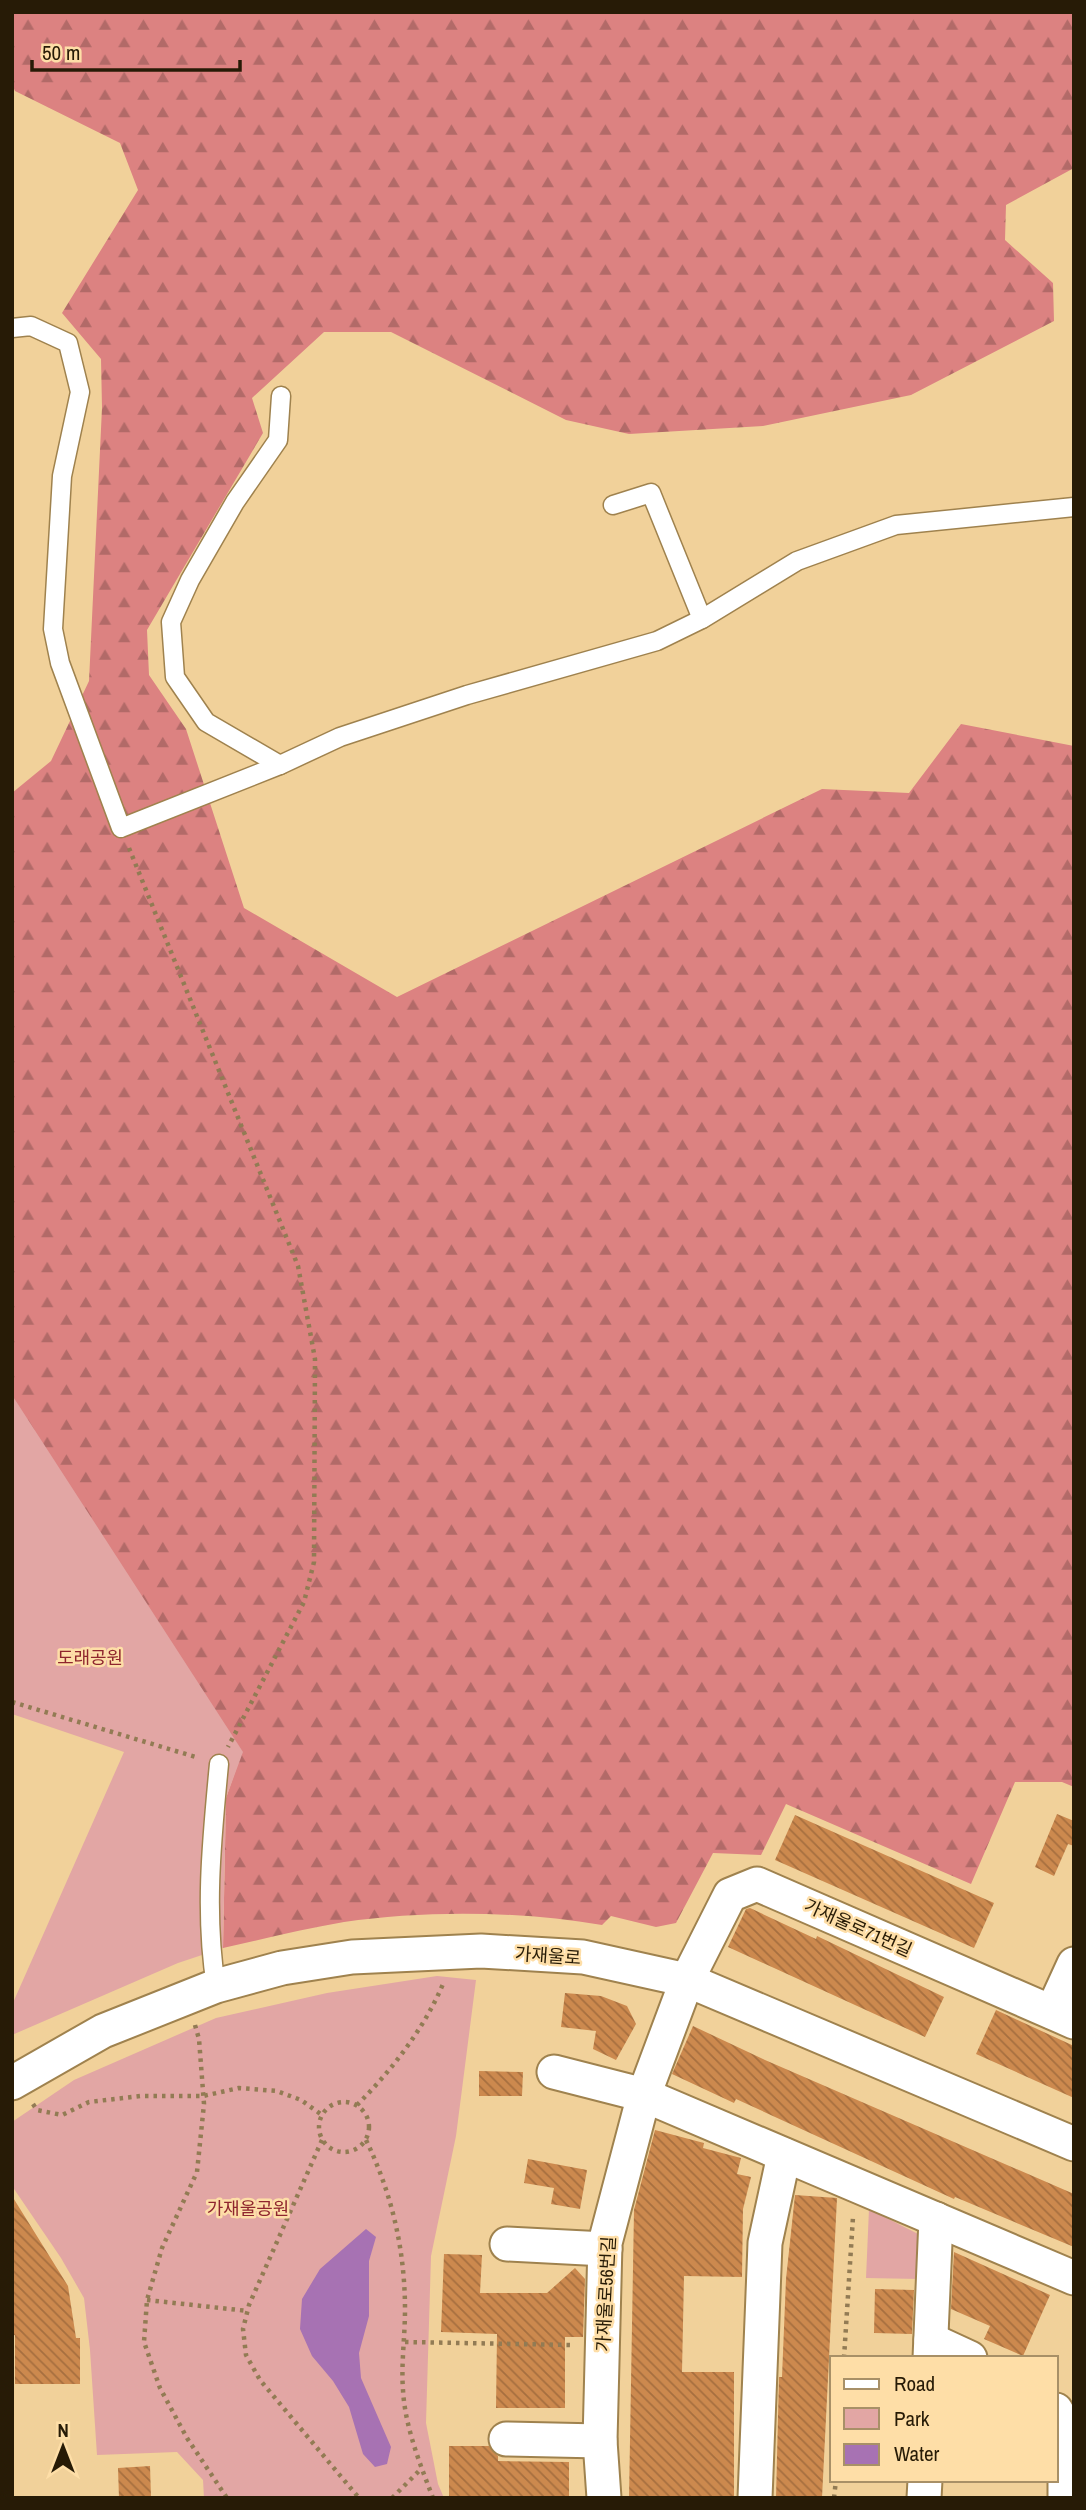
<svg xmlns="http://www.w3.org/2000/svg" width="1086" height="2510" font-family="'Archivo Narrow','Noto Sans KR',sans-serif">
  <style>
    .forest { fill: url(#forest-firs) }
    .park { fill: #e2a6a4 }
    .water { fill: #a772b3 }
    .building { fill: url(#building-back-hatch) }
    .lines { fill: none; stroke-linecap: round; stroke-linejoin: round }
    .service-casing { stroke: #9f824e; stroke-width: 21 }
    .minor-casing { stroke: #9f824e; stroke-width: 37 }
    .path { stroke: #927b54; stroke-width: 4.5; stroke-dasharray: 3.5 5; stroke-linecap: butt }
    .service { stroke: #fff; stroke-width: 18 }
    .minor { stroke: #fff; stroke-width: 33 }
    .labels { text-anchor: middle; stroke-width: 5; stroke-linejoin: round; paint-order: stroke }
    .park-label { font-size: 18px; fill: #8f252e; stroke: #fedea7 }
    .street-label { font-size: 18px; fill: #271b06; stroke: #fedea7 }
  </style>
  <defs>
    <pattern id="forest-firs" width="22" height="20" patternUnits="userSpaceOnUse" patternTransform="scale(1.75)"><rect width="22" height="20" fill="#dc8281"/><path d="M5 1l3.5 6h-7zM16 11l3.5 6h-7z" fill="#b26a68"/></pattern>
    <pattern id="building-back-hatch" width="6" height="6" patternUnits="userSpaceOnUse" patternTransform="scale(1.75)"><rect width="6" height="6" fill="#cc894e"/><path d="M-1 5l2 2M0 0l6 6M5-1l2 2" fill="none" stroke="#a66f3f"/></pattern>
  </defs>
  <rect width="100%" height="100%" fill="#f1d19a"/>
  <path class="forest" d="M12 12H1074V168L1006 205 1005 240 1053 283 1054 321 911 395 763 426 629 434 566 420 391 332H324L252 398 263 433 147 630 149 675 186 729 244 908 397 997 822 789 909 793 961 724 1074 746V1787L1062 1782H1015L971 1884 786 1804 761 1855 713 1853 676 1923 656 1927 611 1916 602 1925C520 1911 426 1910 344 1922 303 1929 263 1939 223 1948L226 1798 242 1752 12 1683V793L51 761 89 681 102 408 101 359 62 313 138 190 120 143 15 91 12 84Z"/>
  <g class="park">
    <polygon points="12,1395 243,1752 226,1798 223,1948 178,1963 12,2035 12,2005 124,1752 12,1714"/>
    <polygon points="437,1976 476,1980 456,2136 431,2256 426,2423 438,2484 444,2498 204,2498 203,2480 177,2452 97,2455 90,2350 84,2298 61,2258 12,2186 12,2122 74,2080 216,2018 327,1993"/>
    <polygon points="869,2209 922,2236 920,2279 866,2278"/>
  </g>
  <polygon class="water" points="366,2229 376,2237 369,2261 369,2316 359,2353 361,2378 391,2447 387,2464 375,2467 363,2454 349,2407 333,2381 312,2356 300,2329 302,2299 320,2269"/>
  <g class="building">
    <polygon points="1057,1814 1074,1821 1074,1846 1068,1844 1054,1876 1035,1867"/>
    <polygon points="795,1815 994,1903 974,1948 775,1860"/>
    <polygon points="750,1908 816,1939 817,1936 944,1997 925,2037 728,1947 746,1909"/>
    <polygon points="565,1993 601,1996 627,2006 636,2024 616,2060 593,2049 596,2031 561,2027"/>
    <polygon points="996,2010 1074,2046 1074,2098 976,2054"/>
    <polygon points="693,2026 765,2060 1074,2194 1074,2247 955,2197 954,2199 736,2099 734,2103 672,2074"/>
    <polygon points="479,2071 523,2072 522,2096 479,2096"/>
    <polygon points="655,2130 704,2143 703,2148 741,2158 737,2174 751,2177 743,2209 742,2277 684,2276 682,2372 734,2372 734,2498 629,2498 634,2210"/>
    <polygon points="528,2159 587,2170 580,2209 551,2204 554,2188 524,2183"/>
    <polygon points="795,2195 837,2198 822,2498 776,2498 779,2377 782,2377 786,2279"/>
    <polygon points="12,2196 68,2286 76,2338 80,2338 80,2384 15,2384 15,2335 12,2336"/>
    <polygon points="954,2252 1050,2295 1023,2356 984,2339 990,2326 951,2309"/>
    <polygon points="444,2254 482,2255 480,2293 547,2293 575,2268 585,2279 583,2337 565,2337 565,2408 496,2408 497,2334 441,2332"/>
    <polygon points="875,2289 914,2290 912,2334 874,2333"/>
    <polygon points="449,2446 489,2446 498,2456 498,2461 569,2462 569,2498 449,2498"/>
    <polygon points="150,2466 151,2498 119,2498 118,2468"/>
  </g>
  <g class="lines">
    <defs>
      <g id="service">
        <polyline points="12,328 31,326 68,343 80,392 62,476 53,629 60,663 121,828 280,765"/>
        <polyline points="281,396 278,440 235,502 190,580 171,622 175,677 206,722 280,765 340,737 467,695 657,641 702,619 797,561 896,525 1074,507"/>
        <polyline points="613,505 651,493 702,619"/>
        <path d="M216 1986C204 1912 212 1838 219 1764"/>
      </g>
      <g id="minor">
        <polyline points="1052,2012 1074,1964"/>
        <polyline points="554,2072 644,2095 1074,2278"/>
        <polyline points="12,2083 103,2031 216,1986 282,1968 352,1957 481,1951 583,1957 687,1980 1074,2144"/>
        <polyline points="507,2244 605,2249"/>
        <polyline points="931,2340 970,2358"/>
        <polyline points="930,2358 936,2219"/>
        <polyline points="1056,2410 1065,2426 1065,2498"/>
        <polyline points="506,2439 600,2441"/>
        <polyline points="604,2498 600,2441 605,2243 644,2095 687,1980 730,1895 757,1884 1074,2022"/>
        <polyline points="755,2498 765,2243 784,2155"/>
        <polyline points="924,2498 925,2480"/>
      </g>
    </defs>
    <use href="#service" class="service-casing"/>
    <use href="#minor" class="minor-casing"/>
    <g class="path">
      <polyline points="129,848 298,1266 315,1359 314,1562 304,1602 228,1747"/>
      <polyline points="12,1702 199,1758"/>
      <polyline points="195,2025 199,2039 204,2104 197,2172 162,2248 147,2300 144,2342 160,2388 187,2438 227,2498"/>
      <circle cx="344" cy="2127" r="25"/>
      <polyline points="33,2104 37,2110 62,2115 89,2102 140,2096 203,2096 239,2088 277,2091 301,2100 322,2115"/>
      <path d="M357 2105C391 2071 424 2029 443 1984"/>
      <polyline points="322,2140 249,2305 243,2329 246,2355 260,2380 359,2498"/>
      <path d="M366 2140C392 2194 405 2250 405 2310 405 2336 401 2364 403 2390 405 2427 420 2464 433 2498"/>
      <polyline points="147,2300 248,2311"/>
      <polyline points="405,2342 572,2345"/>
      <polyline points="844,2358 853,2217"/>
      <polyline points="392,2498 422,2468"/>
      <polyline points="834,2498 836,2480"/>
    </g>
    <use href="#service" class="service"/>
    <use href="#minor" class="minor"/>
  </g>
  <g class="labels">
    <g class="park-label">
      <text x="90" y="1664">도래공원</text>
      <text x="248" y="2215">가재울공원</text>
    </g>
    <g class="street-label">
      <text transform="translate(858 1928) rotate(24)" y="6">가재울로71번길</text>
      <text transform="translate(548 1956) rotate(4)" y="6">가재울로</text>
      <text transform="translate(606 2294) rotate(-87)" y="6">가재울로56번길</text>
    </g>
  </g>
  <rect width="1086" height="2510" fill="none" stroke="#271b06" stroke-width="28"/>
  <rect x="830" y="2356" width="228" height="126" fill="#fedea7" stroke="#a89067" stroke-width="2"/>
  <rect x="844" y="2379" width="35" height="10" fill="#ffffff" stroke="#a89067" stroke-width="2"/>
  <text x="894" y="2391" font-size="21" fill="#271b06">Road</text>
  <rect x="844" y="2408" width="35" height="21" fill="#e2a6a4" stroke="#a89067" stroke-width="2"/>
  <text x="894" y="2426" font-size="21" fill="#271b06">Park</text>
  <rect x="844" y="2444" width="35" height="21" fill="#a772b3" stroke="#a89067" stroke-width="2"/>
  <text x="894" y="2461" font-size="21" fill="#271b06">Water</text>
  <g transform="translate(63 2447)" stroke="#fedea7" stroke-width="5" paint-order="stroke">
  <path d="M0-5L12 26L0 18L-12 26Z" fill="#271b06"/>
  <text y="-10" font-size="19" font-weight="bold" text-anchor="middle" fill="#271b06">N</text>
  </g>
  <path d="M32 60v10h208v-10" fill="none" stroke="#271b06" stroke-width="3.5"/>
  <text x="42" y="60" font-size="21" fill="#271b06" stroke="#fedea7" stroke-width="5" paint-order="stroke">50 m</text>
</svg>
